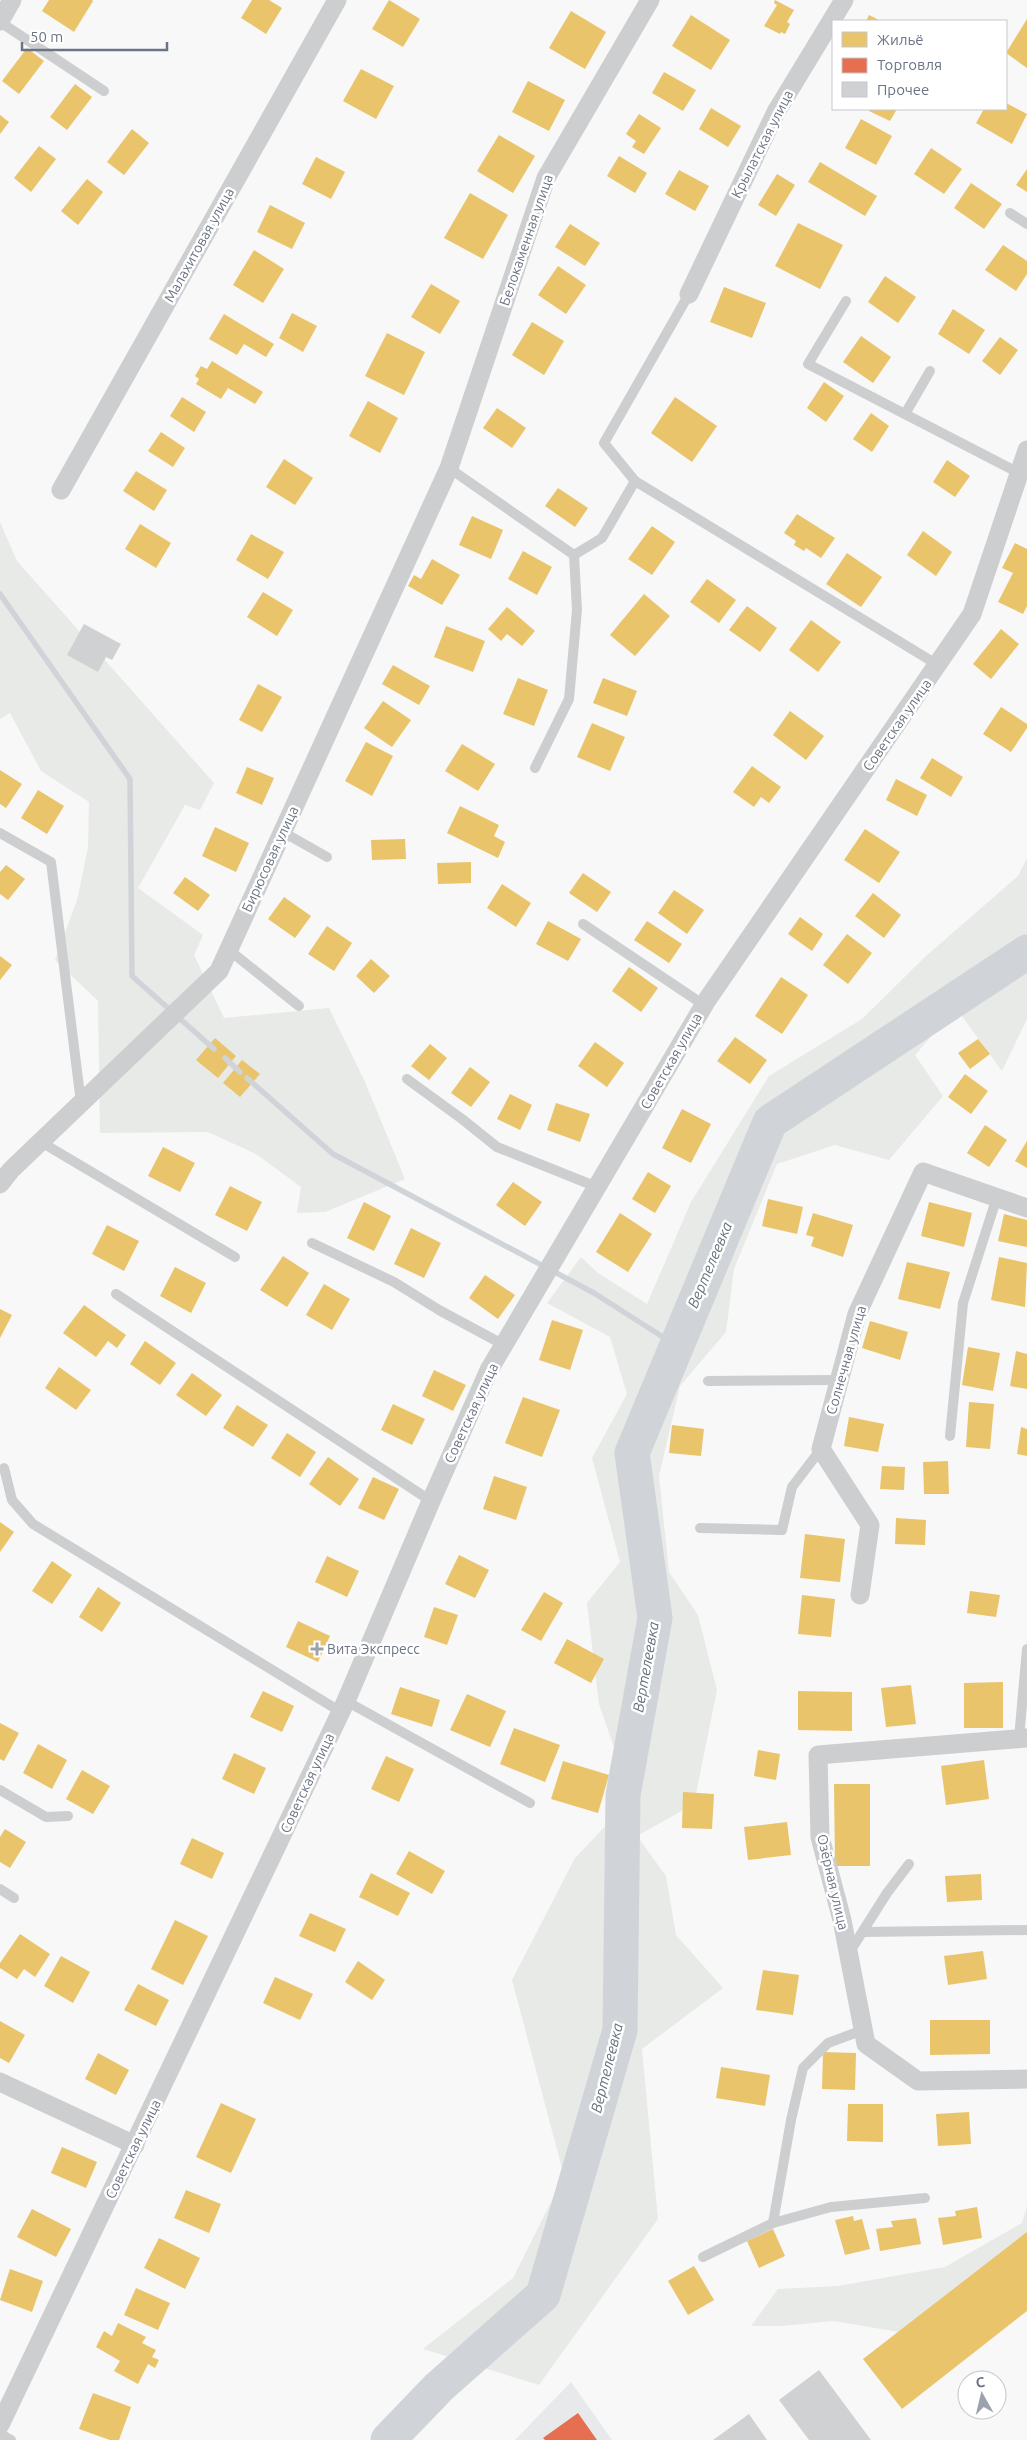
<svg xmlns="http://www.w3.org/2000/svg" width="1027" height="2440" font-family="Ubuntu,sans-serif">
  <style>
    .built { fill: #e8e9ea }
    .green { fill: #e7eae6 }
    .homes { fill: #e9c46a }
    .shops { fill: #e76f51 }
    .lines { fill: none; stroke-linecap: round; stroke-linejoin: round }
    .stream { stroke: #d0d4d8; stroke-width: 5.5 }
    .river { stroke: #d0d4d8; stroke-width: 35 }
    .building { fill: #d0d1d3 }
    .service { stroke: #cdcecf; stroke-width: 10 }
    .minor { stroke: #cdcecf; stroke-width: 19 }
    .poi-dot { fill: #9ca2ad; stroke: #fff; stroke-width: 2 }
    .labels { text-anchor: middle; stroke-width: 5; stroke-linejoin: round; paint-order: stroke }
    .street-label { font-size: 14px; fill: #6b7484; stroke: #fff }
    .poi-label { font-size: 14px; fill: #6b7484; stroke: #fff; text-anchor: start }
    .water-label { font-size: 15px; font-style: italic; fill: #67737f; stroke: #fff }
  </style>
  <rect width="100%" height="100%" fill="#f8f8f8"/>
  <polygon class="built" points="571,2382 612,2440 515,2440"/>
  <g class="green">
    <polygon points="0,522 17,561 214,783 200,810 185,805 138,888 203,935 194,955 224,1018 329,1008 365,1082 405,1179 325,1212 297,1213 301,1187 256,1154 208,1132 100,1133 98,1001 55,960 77,900 88,848 89,802 41,771 10,713 0,719"/>
    <polygon points="1027,858 1027,1019 1002,1071 956,1008 915,1055 943,1096 889,1160 835,1145 777,1164 734,1269 726,1332 680,1386 659,1476 669,1572 698,1615 717,1690 694,1804 637,1836 666,1876 676,1935 723,1988 642,2049 658,2219 539,2385 423,2349 513,2278 564,2176 512,1980 575,1858 615,1816 618,1759 599,1704 587,1603 620,1562 592,1458 627,1394 610,1337 547,1303 581,1257 598,1273 647,1304 691,1202 769,1076 862,1019 926,956 1018,876"/>
    <polygon points="1027,2206 1027,2240 899,2332 833,2321 782,2326 751,2326 778,2289 838,2286 945,2267 1022,2223"/>
  </g>
  <g class="homes">
    <polygon points="49,0 92,0 93,1 74,32 42,11"/>
    <polygon points="252,0 269,0 282,8 266,34 241,18"/>
    <polygon points="389,0 420,19 403,47 372,29"/>
    <polygon points="775,0 794,10 787,22 790,24 785,34 781,32 780,34 764,26 777,5 774,3"/>
    <polygon points="571,11 606,32 585,69 549,48"/>
    <polygon points="691,15 730,40 711,70 672,46"/>
    <polygon points="869,15 881,21 866,21"/>
    <polygon points="1027,19 1027,68 1006,53"/>
    <polygon points="27,48 44,61 19,94 2,81"/>
    <polygon points="361,69 394,86 376,119 343,101"/>
    <polygon points="664,72 696,90 683,111 652,93"/>
    <polygon points="528,81 565,100 549,131 512,112"/>
    <polygon points="75,84 92,97 67,130 50,117"/>
    <polygon points="1006,103 1027,114 1012,144 976,123 984,109 1006,109"/>
    <polygon points="711,108 741,126 728,147 699,129"/>
    <polygon points="870,109 897,109 890,121 869,111"/>
    <polygon points="639,114 661,128 644,154 632,147 636,141 626,134"/>
    <polygon points="0,115 9,122 0,134"/>
    <polygon points="861,119 892,136 876,165 845,148"/>
    <polygon points="132,129 149,143 124,175 107,162"/>
    <polygon points="499,135 535,156 513,193 477,171"/>
    <polygon points="39,146 56,159 31,192 14,178"/>
    <polygon points="931,148 962,169 944,194 914,174"/>
    <polygon points="619,156 647,173 635,193 607,176"/>
    <polygon points="316,157 345,172 331,199 302,184"/>
    <polygon points="820,162 877,196 865,216 808,182"/>
    <polygon points="1027,169 1027,192 1016,185"/>
    <polygon points="679,170 709,186 695,211 665,194"/>
    <polygon points="777,174 795,185 776,216 758,205"/>
    <polygon points="87,179 103,192 78,225 61,211"/>
    <polygon points="971,183 1002,204 984,229 954,208"/>
    <polygon points="470,193 508,215 483,259 444,238"/>
    <polygon points="270,205 305,223 292,249 257,232"/>
    <polygon points="798,223 843,245 820,289 775,266"/>
    <polygon points="570,224 600,243 585,266 555,247"/>
    <polygon points="1003,245 1027,261 1027,274 1016,291 985,270"/>
    <polygon points="254,250 284,269 263,303 233,285"/>
    <polygon points="558,266 586,285 566,314 538,295"/>
    <polygon points="885,276 916,297 898,323 868,302"/>
    <polygon points="431,284 460,301 440,334 411,317"/>
    <polygon points="724,287 766,303 752,338 710,322"/>
    <polygon points="953,309 985,330 969,354 938,334"/>
    <polygon points="292,313 317,326 303,352 279,338"/>
    <polygon points="224,314 274,344 266,357 244,344 237,355 209,339"/>
    <polygon points="532,322 564,341 544,375 512,355"/>
    <polygon points="387,333 425,352 404,395 365,376"/>
    <polygon points="861,336 891,357 873,383 843,362"/>
    <polygon points="1000,337 1018,350 1000,375 982,361"/>
    <polygon points="212,361 263,392 255,404 228,388 221,399 196,384 199,379 195,376 201,366 207,369"/>
    <polygon points="824,382 844,396 826,422 807,408"/>
    <polygon points="182,397 206,412 194,432 170,416"/>
    <polygon points="675,397 717,426 692,462 651,433"/>
    <polygon points="368,401 398,418 380,453 349,436"/>
    <polygon points="497,408 526,428 512,448 483,428"/>
    <polygon points="871,413 889,426 872,452 853,439"/>
    <polygon points="161,432 185,448 173,467 148,451"/>
    <polygon points="284,459 313,478 295,505 266,487"/>
    <polygon points="947,460 970,476 955,497 933,482"/>
    <polygon points="136,471 167,490 154,511 123,491"/>
    <polygon points="558,488 588,508 575,527 545,506"/>
    <polygon points="797,514 835,538 821,558 806,548 804,551 794,545 796,541 784,533"/>
    <polygon points="472,516 503,530 491,559 459,545"/>
    <polygon points="140,524 171,543 156,568 125,549"/>
    <polygon points="652,526 675,542 652,575 628,559"/>
    <polygon points="923,531 952,552 936,576 907,555"/>
    <polygon points="251,534 284,552 268,579 236,560"/>
    <polygon points="1015,543 1027,549 1027,606 1023,614 998,602 1013,573 1002,568"/>
    <polygon points="523,551 552,567 537,595 508,579"/>
    <polygon points="847,553 882,577 861,607 826,584"/>
    <polygon points="432,559 460,575 442,605 408,586 414,575 421,579"/>
    <polygon points="707,579 736,600 719,623 690,602"/>
    <polygon points="263,592 293,610 277,636 247,617"/>
    <polygon points="644,594 670,616 635,656 610,635"/>
    <polygon points="747,606 777,628 760,652 729,630"/>
    <polygon points="507,607 535,631 522,646 507,634 501,641 488,629"/>
    <polygon points="811,620 841,642 818,672 789,650"/>
    <polygon points="446,626 485,641 473,672 434,657"/>
    <polygon points="1001,629 1019,644 991,679 973,664"/>
    <polygon points="393,665 430,686 419,705 382,684"/>
    <polygon points="518,678 548,690 534,726 503,714"/>
    <polygon points="603,678 637,691 627,716 593,703"/>
    <polygon points="258,684 282,697 262,732 239,720"/>
    <polygon points="383,701 411,720 392,747 364,728"/>
    <polygon points="1001,707 1027,724 1027,728 1011,752 983,734"/>
    <polygon points="790,711 824,736 806,760 773,735"/>
    <polygon points="592,723 625,737 610,771 577,757"/>
    <polygon points="366,742 393,756 372,796 345,781"/>
    <polygon points="462,744 495,764 478,791 445,771"/>
    <polygon points="932,758 963,777 951,797 920,778"/>
    <polygon points="752,766 781,787 769,803 761,797 754,807 733,792"/>
    <polygon points="247,767 274,778 262,805 236,793"/>
    <polygon points="0,770 22,784 6,808 0,804"/>
    <polygon points="896,779 927,795 917,816 886,800"/>
    <polygon points="38,790 64,806 47,834 21,818"/>
    <polygon points="460,806 499,825 494,836 505,842 498,858 447,833"/>
    <polygon points="215,827 249,843 236,872 202,856"/>
    <polygon points="865,829 900,852 879,883 844,860"/>
    <polygon points="405,839 406,859 372,860 371,840"/>
    <polygon points="471,862 471,883 438,884 437,863"/>
    <polygon points="6,865 25,879 8,900 0,894 0,872"/>
    <polygon points="583,873 611,892 597,912 569,893"/>
    <polygon points="185,877 210,895 198,911 173,893"/>
    <polygon points="502,884 531,903 516,927 487,908"/>
    <polygon points="674,890 704,910 687,934 658,913"/>
    <polygon points="873,893 901,915 884,938 855,916"/>
    <polygon points="284,897 311,916 295,938 268,919"/>
    <polygon points="800,917 823,934 812,951 788,934"/>
    <polygon points="548,921 581,939 568,961 536,944"/>
    <polygon points="647,921 682,944 669,963 634,940"/>
    <polygon points="327,926 352,943 334,971 308,954"/>
    <polygon points="847,934 872,953 848,984 823,965"/>
    <polygon points="0,956 12,965 0,980"/>
    <polygon points="371,959 390,976 374,993 356,976"/>
    <polygon points="629,967 658,988 641,1012 612,991"/>
    <polygon points="781,977 808,995 782,1034 755,1016"/>
    <polygon points="735,1037 767,1060 750,1084 717,1061"/>
    <polygon points="215,1038 236,1056 218,1078 196,1060"/>
    <polygon points="978,1039 990,1054 970,1069 958,1053"/>
    <polygon points="595,1042 624,1063 607,1087 578,1066"/>
    <polygon points="430,1044 447,1058 429,1080 411,1066"/>
    <polygon points="242,1060 260,1074 240,1097 223,1083"/>
    <polygon points="470,1067 490,1082 471,1107 451,1093"/>
    <polygon points="965,1074 988,1091 971,1114 948,1097"/>
    <polygon points="510,1094 532,1105 520,1130 497,1119"/>
    <polygon points="556,1103 590,1114 580,1142 547,1130"/>
    <polygon points="682,1109 711,1124 691,1163 662,1148"/>
    <polygon points="985,1125 1007,1140 989,1167 967,1153"/>
    <polygon points="1027,1141 1027,1168 1015,1161"/>
    <polygon points="163,1147 195,1163 180,1192 148,1176"/>
    <polygon points="648,1172 671,1186 655,1213 632,1199"/>
    <polygon points="513,1182 542,1202 525,1226 496,1205"/>
    <polygon points="230,1186 262,1202 247,1231 215,1215"/>
    <polygon points="768,1199 803,1207 797,1234 762,1226"/>
    <polygon points="364,1202 391,1216 374,1251 347,1238"/>
    <polygon points="929,1202 972,1213 964,1247 921,1236"/>
    <polygon points="620,1213 652,1234 628,1272 596,1252"/>
    <polygon points="813,1213 853,1225 843,1257 811,1246 814,1237 806,1235"/>
    <polygon points="1004,1214 1027,1220 1027,1247 998,1241"/>
    <polygon points="107,1225 139,1241 124,1271 92,1254"/>
    <polygon points="411,1228 441,1243 424,1278 394,1264"/>
    <polygon points="283,1256 309,1273 287,1307 260,1290"/>
    <polygon points="999,1257 1027,1263 1025,1307 991,1300"/>
    <polygon points="907,1262 950,1272 940,1309 898,1299"/>
    <polygon points="175,1267 206,1283 191,1313 160,1296"/>
    <polygon points="485,1275 515,1295 498,1319 469,1298"/>
    <polygon points="324,1284 350,1299 332,1330 306,1315"/>
    <polygon points="84,1305 126,1335 117,1348 108,1341 96,1357 63,1333"/>
    <polygon points="0,1309 12,1315 0,1338"/>
    <polygon points="552,1320 583,1330 570,1370 539,1360"/>
    <polygon points="870,1321 908,1332 900,1360 862,1348"/>
    <polygon points="145,1341 176,1363 160,1385 130,1364"/>
    <polygon points="968,1347 1000,1353 993,1391 962,1385"/>
    <polygon points="1016,1351 1027,1354 1027,1389 1010,1386"/>
    <polygon points="59,1367 91,1390 76,1410 45,1388"/>
    <polygon points="434,1370 466,1385 453,1411 422,1396"/>
    <polygon points="192,1373 222,1395 206,1416 176,1395"/>
    <polygon points="523,1397 560,1410 542,1457 505,1443"/>
    <polygon points="969,1402 994,1404 990,1449 966,1447"/>
    <polygon points="393,1404 425,1419 412,1445 381,1430"/>
    <polygon points="237,1405 268,1425 253,1447 223,1428"/>
    <polygon points="849,1417 884,1424 878,1452 844,1446"/>
    <polygon points="672,1425 704,1429 701,1456 669,1453"/>
    <polygon points="1021,1427 1027,1429 1027,1456 1017,1454"/>
    <polygon points="287,1433 316,1452 300,1477 271,1458"/>
    <polygon points="328,1457 359,1479 340,1506 309,1484"/>
    <polygon points="948,1461 949,1494 924,1494 923,1462"/>
    <polygon points="882,1466 905,1467 904,1490 880,1489"/>
    <polygon points="494,1476 527,1487 516,1520 483,1509"/>
    <polygon points="373,1477 399,1489 384,1520 358,1508"/>
    <polygon points="896,1518 926,1520 925,1545 895,1544"/>
    <polygon points="0,1522 14,1532 0,1552"/>
    <polygon points="805,1534 845,1539 840,1582 800,1578"/>
    <polygon points="459,1555 489,1570 475,1598 445,1584"/>
    <polygon points="327,1556 359,1571 347,1597 315,1582"/>
    <polygon points="52,1561 72,1575 52,1604 32,1591"/>
    <polygon points="98,1587 121,1603 102,1632 79,1617"/>
    <polygon points="970,1591 1000,1595 996,1617 967,1613"/>
    <polygon points="544,1592 563,1603 541,1641 521,1630"/>
    <polygon points="802,1595 835,1599 831,1637 798,1634"/>
    <polygon points="434,1607 458,1615 447,1645 424,1637"/>
    <polygon points="298,1621 330,1636 318,1662 286,1647"/>
    <polygon points="567,1639 604,1659 591,1683 554,1663"/>
    <polygon points="1003,1682 1003,1728 964,1728 964,1683"/>
    <polygon points="911,1685 916,1724 886,1727 881,1688"/>
    <polygon points="400,1687 440,1700 432,1727 391,1714"/>
    <polygon points="263,1691 294,1706 282,1732 250,1717"/>
    <polygon points="798,1691 852,1692 852,1731 798,1730"/>
    <polygon points="467,1694 506,1711 490,1747 450,1730"/>
    <polygon points="0,1723 19,1733 4,1761 0,1759"/>
    <polygon points="514,1728 560,1745 545,1782 500,1764"/>
    <polygon points="38,1744 67,1760 52,1789 23,1773"/>
    <polygon points="758,1750 780,1754 776,1780 754,1776"/>
    <polygon points="234,1753 266,1768 254,1794 222,1779"/>
    <polygon points="386,1756 414,1769 399,1802 371,1789"/>
    <polygon points="984,1760 989,1799 946,1805 941,1766"/>
    <polygon points="563,1761 609,1775 598,1813 551,1799"/>
    <polygon points="82,1770 110,1786 93,1814 66,1799"/>
    <polygon points="834,1784 870,1784 870,1866 835,1866"/>
    <polygon points="683,1792 714,1794 712,1829 682,1828"/>
    <polygon points="787,1822 791,1855 748,1860 744,1827"/>
    <polygon points="5,1829 26,1842 10,1868 0,1862 0,1837"/>
    <polygon points="192,1838 224,1853 212,1879 180,1864"/>
    <polygon points="409,1851 445,1871 432,1894 396,1874"/>
    <polygon points="371,1873 410,1893 398,1916 359,1897"/>
    <polygon points="981,1874 982,1900 947,1902 945,1876"/>
    <polygon points="310,1913 346,1929 335,1952 299,1936"/>
    <polygon points="175,1920 208,1936 183,1985 151,1969"/>
    <polygon points="20,1934 50,1954 35,1977 24,1969 17,1979 0,1968 0,1963"/>
    <polygon points="983,1951 987,1979 948,1985 944,1956"/>
    <polygon points="61,1956 90,1972 73,2003 44,1986"/>
    <polygon points="358,1961 385,1980 372,2000 345,1982"/>
    <polygon points="763,1970 799,1975 793,2015 756,2010"/>
    <polygon points="275,1977 313,1994 300,2020 263,2003"/>
    <polygon points="138,1984 169,2000 156,2026 124,2010"/>
    <polygon points="930,2020 990,2020 990,2054 930,2055"/>
    <polygon points="0,2021 25,2035 9,2063 0,2058"/>
    <polygon points="823,2052 856,2053 855,2090 822,2089"/>
    <polygon points="98,2053 129,2070 116,2095 85,2079"/>
    <polygon points="721,2067 770,2075 765,2106 716,2098"/>
    <polygon points="221,2103 256,2119 231,2173 196,2157"/>
    <polygon points="848,2104 883,2104 883,2142 847,2141"/>
    <polygon points="969,2112 971,2144 938,2146 936,2114"/>
    <polygon points="62,2147 97,2162 86,2188 51,2173"/>
    <polygon points="186,2190 221,2204 209,2233 174,2218"/>
    <polygon points="977,2207 982,2238 943,2245 938,2218 956,2216 955,2211"/>
    <polygon points="32,2209 71,2229 56,2257 17,2237"/>
    <polygon points="853,2216 854,2221 862,2219 870,2249 845,2255 835,2220"/>
    <polygon points="916,2218 921,2244 880,2251 876,2229 893,2227 891,2221"/>
    <polygon points="773,2229 785,2256 759,2268 747,2241"/>
    <polygon points="1027,2232 1027,2311 902,2409 863,2359"/>
    <polygon points="159,2238 200,2258 185,2289 144,2268"/>
    <polygon points="694,2266 714,2300 688,2315 668,2281"/>
    <polygon points="10,2269 43,2281 32,2312 0,2300"/>
    <polygon points="136,2288 170,2303 158,2330 124,2315"/>
    <polygon points="118,2323 146,2337 142,2343 156,2350 152,2357 159,2360 155,2368 148,2364 138,2384 114,2371 120,2361 96,2347 104,2331 112,2336"/>
    <polygon points="93,2393 131,2407 119,2440 110,2440 79,2429"/>
  </g>
  <polygon class="shops" points="578,2413 597,2440 545,2440 543,2438"/>
  <g class="lines">
    <g class="stream">
      <polyline points="0,594 130,779 132,976 214,1049"/>
      <polyline points="225,1058 240,1072"/>
      <polyline points="247,1078 333,1154 594,1293 677,1346"/>
    </g>
    <polyline class="river" points="388,2440 439,2387 543,2295 620,2030 623,1795 655,1618 632,1453 770,1122 1027,952"/>
  </g>
  <g class="building">
    <polygon points="84,624 121,644 112,660 106,657 98,672 67,655"/>
    <polygon points="819,2370 871,2440 809,2440 779,2400"/>
    <polygon points="749,2414 767,2440 713,2440"/>
  </g>
  <g class="lines">
    <g class="service">
      <polyline points="0,22 104,91"/>
      <polyline points="1010,213 1027,224"/>
      <polyline points="846,301 808,364 1019,473"/>
      <polyline points="905,414 930,371"/>
      <polyline points="449,468 574,555 577,610 569,699 535,768"/>
      <polyline points="635,481 938,665"/>
      <polyline points="574,555 602,538 635,481 604,443 689,294"/>
      <polyline points="283,832 327,857"/>
      <polyline points="0,833 51,862 81,1103"/>
      <polyline points="583,924 704,1005"/>
      <polyline points="229,950 299,1006"/>
      <polyline points="407,1079 462,1119 497,1147 597,1187"/>
      <polyline points="41,1142 235,1257"/>
      <polyline points="312,1243 394,1282 439,1310 504,1345"/>
      <polyline points="116,1294 431,1501"/>
      <polyline points="708,1381 840,1380"/>
      <polyline points="950,1436 963,1303 997,1197"/>
      <polyline points="4,1468 12,1500 33,1524 341,1712"/>
      <polyline points="700,1528 782,1530 792,1487 821,1449"/>
      <polyline points="346,1701 530,1803"/>
      <polyline points="1019,1738 1027,1649"/>
      <polyline points="0,1790 46,1817 68,1816"/>
      <polyline points="0,1889 14,1898"/>
      <polyline points="863,1932 1027,1930"/>
      <polyline points="849,1953 887,1893 909,1864"/>
      <polyline points="773,2223 791,2120 803,2068 828,2043 863,2030"/>
      <polyline points="703,2257 773,2223 831,2207 925,2198"/>
      <polyline points="0,2434 11,2440"/>
    </g>
    <g class="minor">
      <polyline points="0,21 12,0"/>
      <polyline points="689,294 776,112 844,0"/>
      <polyline points="61,490 337,0"/>
      <polyline points="0,1184 11,1170 219,971 449,468 546,178 650,0"/>
      <polyline points="860,1595 870,1525 821,1449 857,1314 923,1172 1027,1208"/>
      <polyline points="1027,1738 818,1755 820,1837 842,1920 866,2044 918,2081 1027,2079"/>
      <polyline points="0,2082 135,2145"/>
      <polyline points="0,2425 346,1701 431,1501 489,1370 707,1000 972,614 1027,450"/>
    </g>
  </g>
  <path class="poi-dot" d="M314.5 1641.5h5v5h5v5h-5v5h-5v-5h-5v-5h5z"/>
  <g class="labels">
    <g class="street-label">
      <text transform="translate(762 144) rotate(-63)" y="5">Крылатская улица</text>
      <text transform="translate(526 240) rotate(-71)" y="5">Белокаменная улица</text>
      <text transform="translate(199 245) rotate(-61)" y="5">Малахитовая улица</text>
      <text transform="translate(897 725) rotate(-55)" y="5">Советская улица</text>
      <text transform="translate(270 859) rotate(-65)" y="5">Бирюсовая улица</text>
      <text transform="translate(671 1061) rotate(-60)" y="5">Советская улица</text>
      <text transform="translate(846 1360) rotate(-74)" y="5">Солнечная улица</text>
      <text transform="translate(471 1413) rotate(-65)" y="5">Советская улица</text>
      <text transform="translate(307 1783) rotate(-65)" y="5">Советская улица</text>
      <text transform="translate(833 1882) rotate(77)" y="5">Озёрная улица</text>
      <text transform="translate(133 2149) rotate(-64)" y="5">Советская улица</text>
    </g>
    <g class="poi-label">
      <text x="327" y="1654">Вита Экспресс</text>
    </g>
    <g class="water-label">
      <text transform="translate(710 1265) rotate(-67)" y="5">Вертелеевка</text>
      <text transform="translate(646 1667) rotate(-80)" y="5">Вертелеевка</text>
      <text transform="translate(607 2068) rotate(-76)" y="5">Вертелеевка</text>
    </g>
  </g>
  <rect x="832" y="20" width="175" height="90" fill="#ffffff" stroke="#c4c7ce"/>
  <rect x="842" y="32" width="25" height="15" fill="#e9c46a" stroke="#c4c7ce"/>
  <text x="877" y="45" font-size="15" fill="#6b7484">Жильё</text>
  <rect x="842" y="58" width="25" height="15" fill="#e76f51" stroke="#c4c7ce"/>
  <text x="877" y="70" font-size="15" fill="#6b7484">Торговля</text>
  <rect x="842" y="82" width="25" height="15" fill="#d0d1d3" stroke="#c4c7ce"/>
  <text x="877" y="95" font-size="15" fill="#6b7484">Прочее</text>
  <g transform="translate(982 2395) rotate(352)"><circle r="24" fill="#ffffff" stroke="#c4c7ce"/>
  <path d="M0-4L9 19L0 12L-9 19Z" fill="#9ca2ad"/>
  <text y="-8" font-size="14" font-weight="bold" text-anchor="middle" fill="#6b7484">С</text>
  </g>
  <path d="M22 42v8h145v-8" fill="none" stroke="#6b7484" stroke-width="2.5"/>
  <text x="30" y="42" font-size="15" fill="#6b7484" stroke="#ffffff" stroke-width="4" paint-order="stroke">50 m</text>
</svg>
